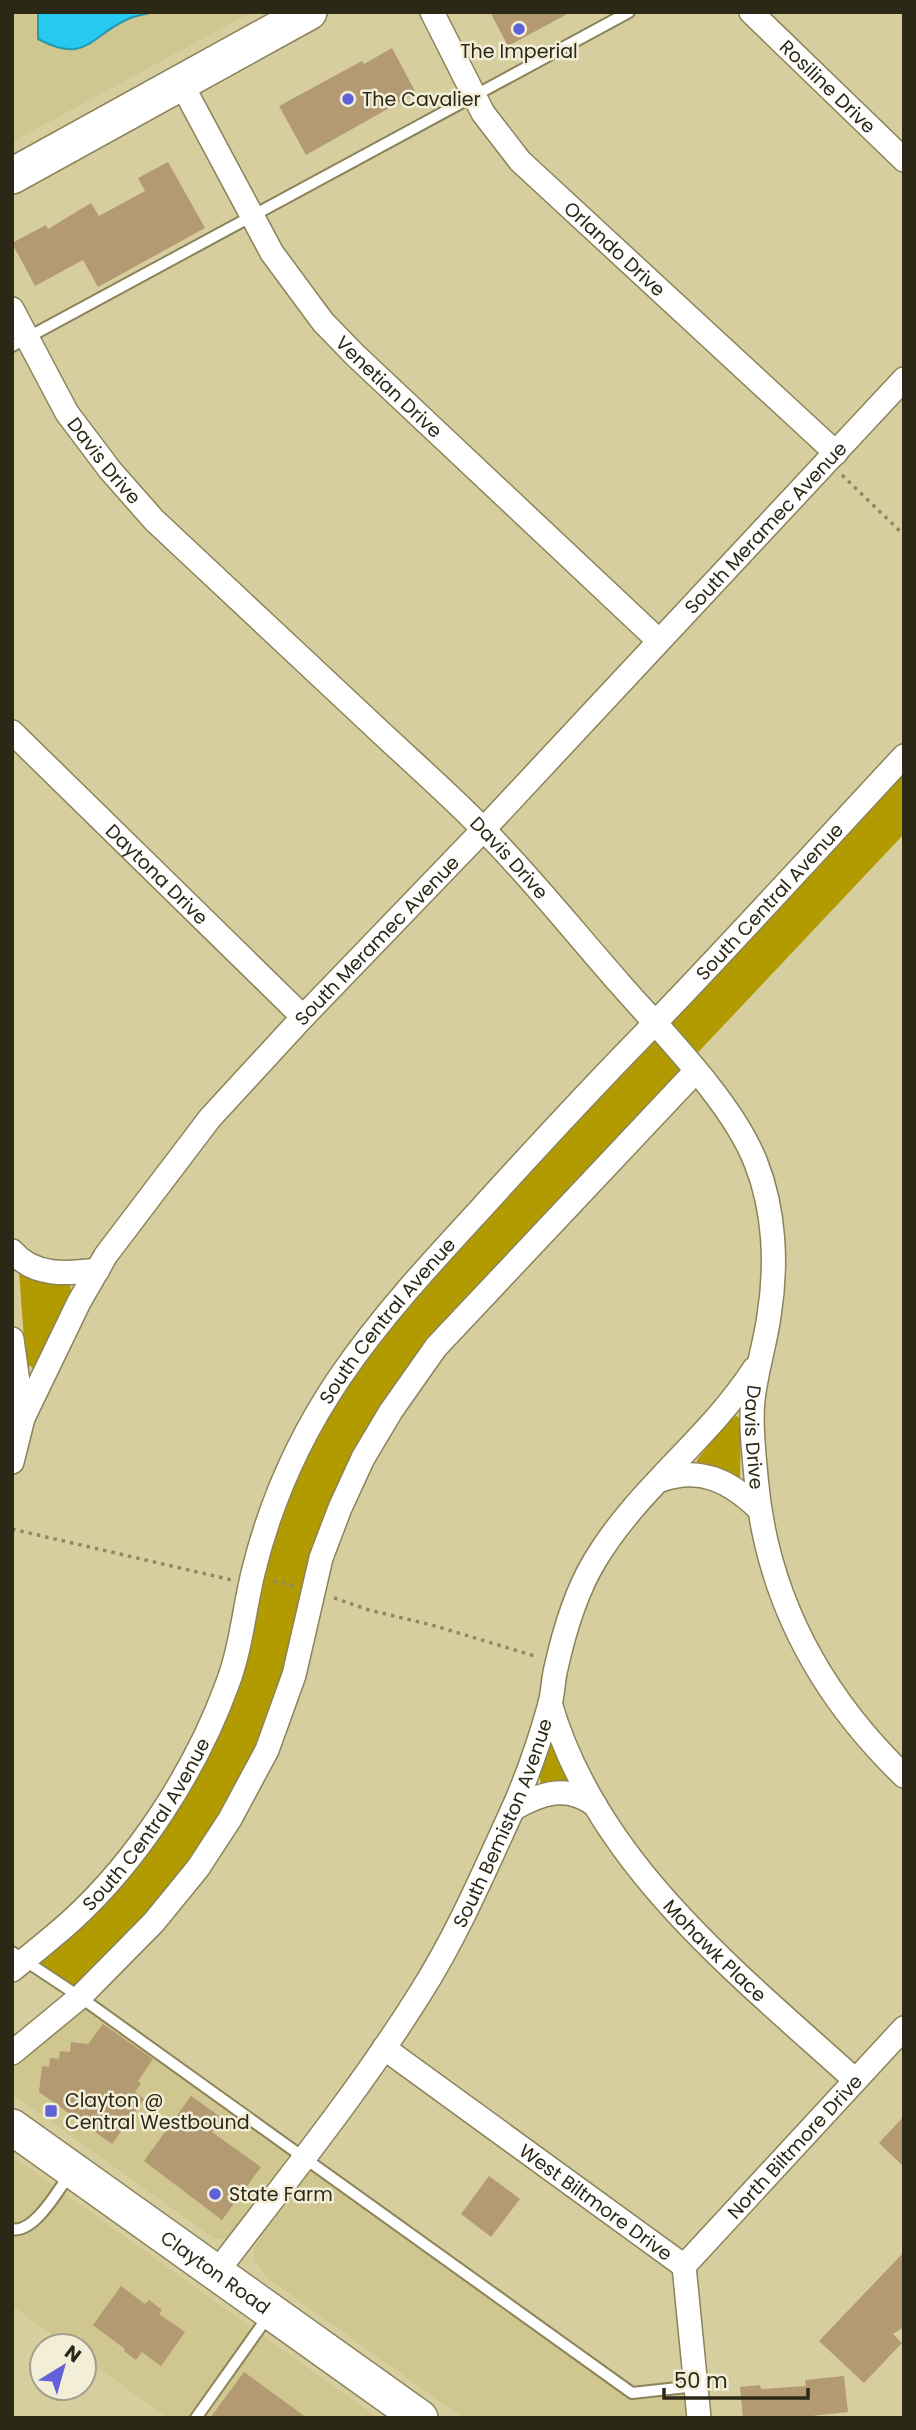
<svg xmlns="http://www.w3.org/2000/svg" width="916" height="2430" font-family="Poppins,sans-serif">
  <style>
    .built { fill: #d0c690 }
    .green { fill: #b29b00 }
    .water { fill: #26c9ef; stroke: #2899ae; stroke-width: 2 }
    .building { fill: #b49a72 }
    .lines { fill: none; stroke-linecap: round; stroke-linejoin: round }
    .service-casing { stroke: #8c8358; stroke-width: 14 }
    .minor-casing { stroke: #8c8358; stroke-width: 26 }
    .primary-casing { stroke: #8c8358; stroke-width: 38 }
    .path { stroke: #8f8866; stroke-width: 3.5; stroke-dasharray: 3.5 5; stroke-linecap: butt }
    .service { stroke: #fff; stroke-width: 10 }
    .minor { stroke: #fff; stroke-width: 23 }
    .primary { stroke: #fff; stroke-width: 35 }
    .poi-dot { fill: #6161da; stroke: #f3eed7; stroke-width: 2.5 }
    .labels { text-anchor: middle; stroke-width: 5; stroke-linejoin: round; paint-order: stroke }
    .poi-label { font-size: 19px; fill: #2c2816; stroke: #f3eed7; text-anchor: start }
    .street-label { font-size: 19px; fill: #2c2816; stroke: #f3eed7 }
  </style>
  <rect width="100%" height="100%" fill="#d7cea0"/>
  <g class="built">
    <polygon points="12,12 252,12 12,142"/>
    <polygon points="83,2006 292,2157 235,2234 226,2239 215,2239 12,2094 12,2065"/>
    <polygon points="12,2156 378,2418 168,2418 84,2358 84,2346 68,2346 12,2306"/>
    <polygon points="309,2169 630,2399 685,2395 688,2418 463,2418 270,2280 254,2260 254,2248"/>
  </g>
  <g class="green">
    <polygon points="904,756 904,834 688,1063 391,1411 308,1612 230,1818 80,1997 24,1960 73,1919 206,1731 253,1576 338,1379"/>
    <polygon points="19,1271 69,1283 72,1292 33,1368 30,1366 26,1368"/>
    <polygon points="737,1416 741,1420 740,1478 696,1466 697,1460 731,1418"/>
    <polygon points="555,1744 571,1782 545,1785 541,1783 539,1776 546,1748 548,1745"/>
  </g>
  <path class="water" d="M38 12H152C144 15 133 16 126 20 88 38 86 64 38 39Z"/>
  <g class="building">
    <polygon points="490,12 571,12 508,46"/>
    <polygon points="392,48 416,93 306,155 279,106 362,61 364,64"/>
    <polygon points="168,162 205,228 98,287 83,260 35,286 12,243 46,225 48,229 91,203 99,216 145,191 138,178"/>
    <polygon points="103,2024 153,2059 138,2081 141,2083 135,2092 144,2099 112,2144 39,2092 42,2066 49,2067 50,2058 59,2059 60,2051 70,2052 71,2042 88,2044"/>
    <polygon points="191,2096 222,2118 212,2132 261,2167 222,2220 144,2161"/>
    <polygon points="904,2116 904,2167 879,2143"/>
    <polygon points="489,2176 520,2199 491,2237 461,2214"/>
    <polygon points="904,2252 904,2327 893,2334 902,2343 864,2383 819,2341"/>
    <polygon points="121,2286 145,2304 149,2300 162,2310 159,2314 185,2332 161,2366 142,2352 136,2360 124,2351 125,2349 93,2325"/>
    <polygon points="244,2372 307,2418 210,2418"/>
    <polygon points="844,2376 848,2412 794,2418 743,2418 740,2387 760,2385 761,2389 806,2386 805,2380"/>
  </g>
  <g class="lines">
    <defs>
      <g id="service">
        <polyline points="12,346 629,12"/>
        <polyline points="12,1952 80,1997 632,2393 696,2386"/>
        <path d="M12 2229C34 2234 58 2190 70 2174"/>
        <polyline points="196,2418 269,2315"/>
      </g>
      <g id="minor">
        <path id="s1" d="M432 12 483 113 520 161 836 453"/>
        <path id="s2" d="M751 12 904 160"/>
        <path id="s3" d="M181 83 272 253 323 322 355 355 658 640"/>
        <path id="s4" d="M12 309 67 413 110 470 154 520C228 589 301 658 375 727 410 760 448 793 482 828 531 877 575 933 621 985 664 1034 733 1103 756 1163 775 1211 777 1266 769 1316 765 1345 756 1371 753 1400 750 1426 754 1452 756 1477 766 1596 819 1694 904 1776"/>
        <path id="s5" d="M12 732 303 1017"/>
        <path d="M12 1251C34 1277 67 1274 98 1270"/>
        <polyline points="12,1339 23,1418"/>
        <path id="s6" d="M12 1462 23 1418 79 1302 106 1255 210 1118 303 1017 484 829 904 379"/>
        <path d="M661 1480C700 1466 730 1481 759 1509"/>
        <path id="s7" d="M550 1703C596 1863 736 1972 855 2080"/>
        <path d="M513 1809C541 1793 567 1784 595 1805"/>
        <path id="s8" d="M12 1970C32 1954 52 1938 71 1921 138 1860 196 1770 227 1685 241 1649 244 1610 253 1573 270 1503 300 1436 340 1377 381 1317 429 1265 478 1212 526 1159 575 1106 625 1054 720 957 811 856 904 756"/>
        <path id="s9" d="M384 2048 684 2266 699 2418"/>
        <polyline points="12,2053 80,1997 154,1922 198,1868 230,1819 267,1750 294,1675 321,1558 340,1508 363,1458 391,1411 436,1347 695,1072"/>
        <path id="s10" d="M684 2266 904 2028"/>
        <path id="s11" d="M216 2273C286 2181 360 2090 421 1992 457 1935 484 1872 512 1811 526 1780 541 1736 550 1704 553 1693 553 1680 556 1668 564 1632 575 1594 594 1562 637 1489 708 1440 754 1369"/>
      </g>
      <g id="primary">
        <polyline points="12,176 309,12"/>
        <path id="s12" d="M12 2127 420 2418"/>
      </g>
    </defs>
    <use href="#service" class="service-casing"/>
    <use href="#minor" class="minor-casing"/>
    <use href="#primary" class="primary-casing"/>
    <g class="path">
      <polyline points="842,475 904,535"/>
      <polyline points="12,1529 232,1580"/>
      <polyline points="273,1581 293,1586"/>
      <polyline points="334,1598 369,1610 432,1625 538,1657"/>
    </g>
    <use href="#service" class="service"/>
    <use href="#minor" class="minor"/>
    <use href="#primary" class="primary"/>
  </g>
  <g class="poi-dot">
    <circle cx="519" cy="29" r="7"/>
    <circle cx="348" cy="99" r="7"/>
    <rect x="44" y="2104" width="14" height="14" rx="3.5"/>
    <circle cx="215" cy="2194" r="7"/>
  </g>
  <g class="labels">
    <g class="poi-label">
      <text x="519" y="58" text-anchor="middle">The Imperial</text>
      <text x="362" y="106">The Cavalier</text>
      <text x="65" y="2107">Clayton @<tspan x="65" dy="22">Central Westbound</tspan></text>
      <text x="229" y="2201">State Farm</text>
    </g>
    <g class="street-label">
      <text dy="7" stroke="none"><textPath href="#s2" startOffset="107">Rosiline Drive</textPath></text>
      <text dy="7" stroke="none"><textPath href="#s1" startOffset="303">Orlando Drive</textPath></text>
      <text dy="7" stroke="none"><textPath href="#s3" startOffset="371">Venetian Drive</textPath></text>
      <text dy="7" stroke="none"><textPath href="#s4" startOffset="178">Davis Drive</textPath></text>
      <text dy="7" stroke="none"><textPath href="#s6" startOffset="1211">South Meramec Avenue</textPath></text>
      <text dy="7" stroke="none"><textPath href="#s4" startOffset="746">Davis Drive</textPath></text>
      <text dy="7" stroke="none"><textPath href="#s5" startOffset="203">Daytona Drive</textPath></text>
      <text dy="7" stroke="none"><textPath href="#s8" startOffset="1334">South Central Avenue</textPath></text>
      <text dy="7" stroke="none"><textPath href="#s6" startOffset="644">South Meramec Avenue</textPath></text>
      <text dy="7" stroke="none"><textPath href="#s8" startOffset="766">South Central Avenue</textPath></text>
      <text dy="7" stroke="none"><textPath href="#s4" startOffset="1418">Davis Drive</textPath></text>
      <text dy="7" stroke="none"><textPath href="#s11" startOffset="536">South Bemiston Avenue</textPath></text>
      <text dy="7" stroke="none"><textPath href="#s8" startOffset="200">South Central Avenue</textPath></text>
      <text dy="7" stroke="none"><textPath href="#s7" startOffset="301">Mohawk Place</textPath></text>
      <text dy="7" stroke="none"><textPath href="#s10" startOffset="163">North Biltmore Drive</textPath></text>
      <text dy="7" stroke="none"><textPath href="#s9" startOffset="262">West Biltmore Drive</textPath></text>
      <text dy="7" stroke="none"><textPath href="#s12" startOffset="250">Clayton Road</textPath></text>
    </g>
  </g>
  <rect width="916" height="2430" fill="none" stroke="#2c2816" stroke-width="28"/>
  <g transform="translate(63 2367) rotate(37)"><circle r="33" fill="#f3eed7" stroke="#a39f8a" stroke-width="2"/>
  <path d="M0-5L12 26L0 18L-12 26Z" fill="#6161da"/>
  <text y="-10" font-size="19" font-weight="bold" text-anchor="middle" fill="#2c2816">N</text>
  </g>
  <path d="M664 2388v10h144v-10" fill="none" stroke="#2c2816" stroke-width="3.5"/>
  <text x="674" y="2388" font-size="21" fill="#2c2816" stroke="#f3eed7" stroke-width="5" paint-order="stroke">50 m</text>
</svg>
